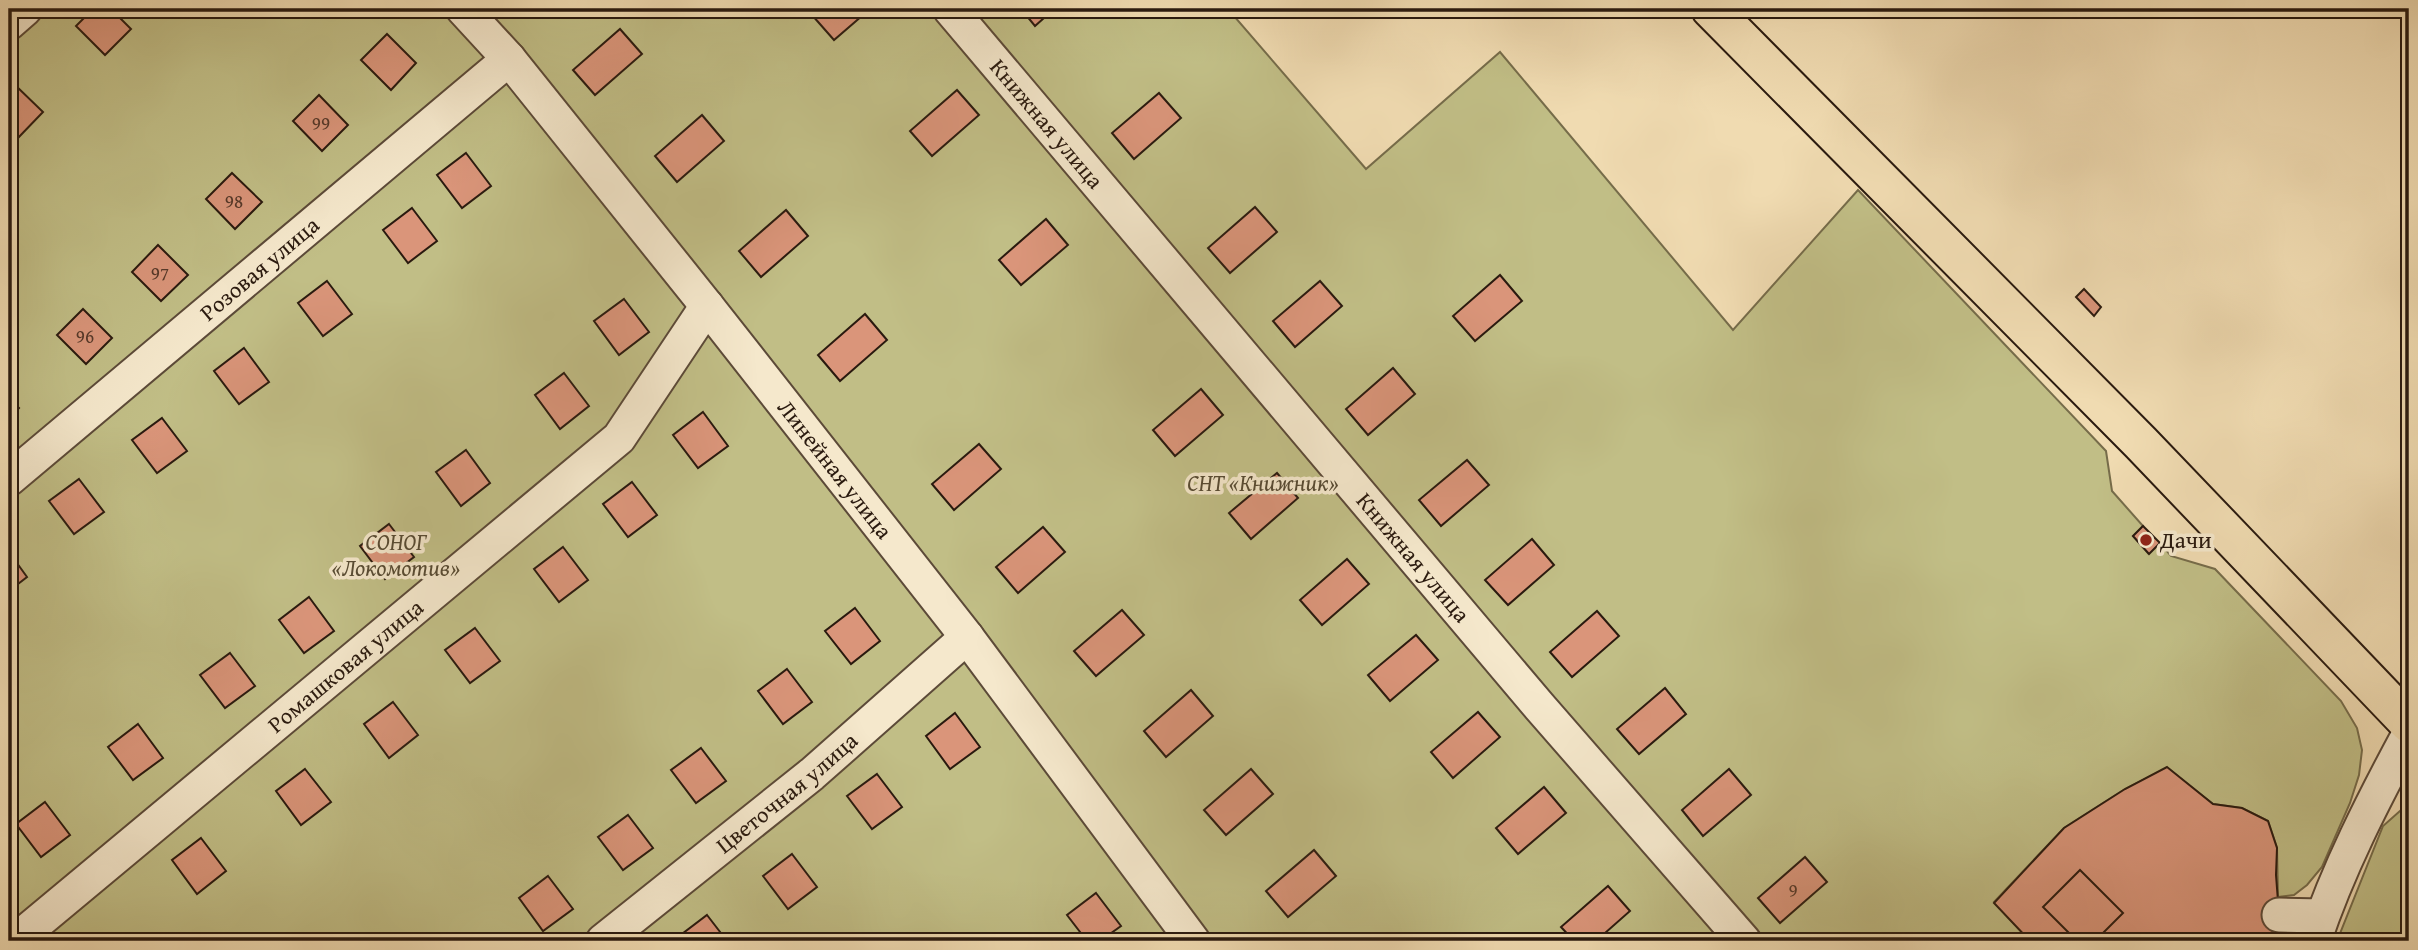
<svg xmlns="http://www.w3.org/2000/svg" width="2418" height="950" font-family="'Gentium Book Plus',serif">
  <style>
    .green { fill: #c1be86; stroke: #766c4a; stroke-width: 2 }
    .building { fill: #da957a; stroke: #2a1a0f; stroke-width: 2 }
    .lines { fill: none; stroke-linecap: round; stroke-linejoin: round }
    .minor-casing { stroke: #5c4a38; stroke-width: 37 }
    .trunk-casing { stroke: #2a1a0f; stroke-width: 42 }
    .minor { stroke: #f5e8cc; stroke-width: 33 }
    .trunk { stroke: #f0dbb1; stroke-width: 38 }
    .poi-dot { fill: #8f2418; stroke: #f5e8cc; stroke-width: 2.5 }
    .labels { text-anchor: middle; stroke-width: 7; stroke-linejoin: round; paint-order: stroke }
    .number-label { font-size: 19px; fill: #56392a }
    .street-label { font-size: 23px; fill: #2a1a0f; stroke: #f5e8cc }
    .park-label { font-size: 23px; font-style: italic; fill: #574b33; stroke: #f5e8cc }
    .poi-label { font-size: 23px; fill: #2a1a0f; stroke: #f5e8cc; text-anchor: start }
  </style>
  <rect width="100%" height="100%" fill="#f0dbb1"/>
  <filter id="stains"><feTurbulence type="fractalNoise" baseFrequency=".00286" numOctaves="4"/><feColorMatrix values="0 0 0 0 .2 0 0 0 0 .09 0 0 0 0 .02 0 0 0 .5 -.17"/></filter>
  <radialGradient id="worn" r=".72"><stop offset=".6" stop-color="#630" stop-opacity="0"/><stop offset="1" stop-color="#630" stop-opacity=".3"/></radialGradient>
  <g class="green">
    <polygon points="9,9 457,9 1194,941 9,941"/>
    <polygon points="469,9 1228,9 1366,169 1500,52 1733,330 1858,190 2106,451 2112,491 2143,526 2133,536 2148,553 2160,543 2171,556 2215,569 2341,701 2357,728 2362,750 2359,775 2350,803 2322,867 2307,885 2294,895 2278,897 2277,848 2268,821 2242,808 2213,804 2167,768 2125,789 2064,828 1994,902 2030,941 1201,941"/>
    <polygon points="2409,803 2409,941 2337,941 2383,826"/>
  </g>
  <g class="building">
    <polygon points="93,9 111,9 131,29 105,55 76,26"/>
    <polygon points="819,9 870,9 834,40 812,15"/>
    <polygon points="1021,9 1054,9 1035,26"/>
    <polygon points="620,29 642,54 595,95 573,70"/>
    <polygon points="387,34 416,63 391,90 361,60"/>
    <polygon points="13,83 43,112 17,139 9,131 9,88"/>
    <polygon points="957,90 979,115 932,156 910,131"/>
    <polygon points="1159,93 1181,118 1134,159 1112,133"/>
    <polygon points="319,95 348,125 322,151 293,121"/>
    <polygon points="702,115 724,141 677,182 655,156"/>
    <polygon points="466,153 491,186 462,208 437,175"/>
    <polygon points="232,173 262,202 235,229 206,199"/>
    <polygon points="1255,207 1277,232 1230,273 1208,248"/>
    <polygon points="412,208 437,241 408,263 383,230"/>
    <polygon points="786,210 808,236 761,277 739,251"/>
    <polygon points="1046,219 1068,245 1021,285 999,260"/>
    <polygon points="158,245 188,275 161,301 132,272"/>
    <polygon points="1500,275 1522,301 1475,341 1453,316"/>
    <polygon points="327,281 352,314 323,336 298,303"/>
    <polygon points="1320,281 1342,306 1295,347 1273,321"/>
    <polygon points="2084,289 2101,307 2094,316 2076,297"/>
    <polygon points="624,299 649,332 619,355 594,321"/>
    <polygon points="83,309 112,338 86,364 57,335"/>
    <polygon points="865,314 887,340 840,381 818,355"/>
    <polygon points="244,348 269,382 239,404 214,371"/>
    <polygon points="1393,368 1415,394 1368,435 1346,409"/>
    <polygon points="564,373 589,406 560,429 535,395"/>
    <polygon points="1201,389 1223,415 1175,456 1153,430"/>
    <polygon points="9,398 19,408 9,419"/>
    <polygon points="703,412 728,446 698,468 673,435"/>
    <polygon points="162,418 187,451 157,473 132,440"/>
    <polygon points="979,444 1001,469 954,510 932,484"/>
    <polygon points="466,450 490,483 461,506 436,472"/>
    <polygon points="1467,460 1489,485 1441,526 1419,500"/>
    <polygon points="1277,473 1298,498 1251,539 1229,513"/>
    <polygon points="79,479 104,512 74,534 49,501"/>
    <polygon points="632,482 657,515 628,537 603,504"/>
    <polygon points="389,524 414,557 385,579 360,546"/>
    <polygon points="2143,526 2160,543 2149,554 2133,536"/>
    <polygon points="1043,527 1065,552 1018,593 996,567"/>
    <polygon points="1532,539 1554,565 1508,605 1485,580"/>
    <polygon points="563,547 588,580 559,602 534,569"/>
    <polygon points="9,552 27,577 9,591"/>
    <polygon points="1347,559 1369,584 1322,625 1300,600"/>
    <polygon points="309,597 334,631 304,653 279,620"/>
    <polygon points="855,608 880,641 851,664 825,631"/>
    <polygon points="1122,610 1144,635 1096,676 1074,651"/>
    <polygon points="1597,611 1619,636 1572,677 1550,652"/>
    <polygon points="475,628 500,661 470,683 445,650"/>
    <polygon points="1416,635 1438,660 1390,701 1368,675"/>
    <polygon points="230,653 255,686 225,708 200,675"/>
    <polygon points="787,669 812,702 783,724 758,691"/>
    <polygon points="1665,688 1686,714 1639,754 1617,729"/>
    <polygon points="1191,690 1213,716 1166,757 1144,731"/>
    <polygon points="393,702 418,735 389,758 364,724"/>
    <polygon points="1478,712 1500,737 1453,778 1431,752"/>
    <polygon points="955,713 980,747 950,769 926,736"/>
    <polygon points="138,724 163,758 133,780 108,747"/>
    <polygon points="701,748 726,781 696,803 671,770"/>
    <polygon points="2167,767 2213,804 2242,808 2268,821 2277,848 2276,875 2281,941 2030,941 1994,903 2064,828 2125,789"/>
    <polygon points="305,769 331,802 301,825 276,791"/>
    <polygon points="1251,769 1273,794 1226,835 1204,810"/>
    <polygon points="1729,769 1751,795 1703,836 1682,810"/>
    <polygon points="877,774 902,807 872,829 847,796"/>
    <polygon points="1544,787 1566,813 1518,854 1496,828"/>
    <polygon points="45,802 70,835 41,857 16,824"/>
    <polygon points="628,815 653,848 623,870 598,837"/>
    <polygon points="201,838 226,871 197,894 172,860"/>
    <polygon points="1314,850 1336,876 1288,917 1266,891"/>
    <polygon points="792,854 817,887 788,909 763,876"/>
    <polygon points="1805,857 1827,882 1780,923 1758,898"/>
    <polygon points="2080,870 2123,913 2095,941 2077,941 2043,907"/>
    <polygon points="548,876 573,909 543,931 519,898"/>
    <polygon points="1608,886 1630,911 1596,941 1574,941 1561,927"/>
    <polygon points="1096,893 1121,926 1100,941 1087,941 1067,915"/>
    <polygon points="707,915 727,941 681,941 678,937"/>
  </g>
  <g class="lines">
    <defs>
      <g id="minor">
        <path id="s1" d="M463 9 509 59 707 306 967 637 1193 941"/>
        <path id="s2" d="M950 9 1539 706 1744 941"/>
        <polyline points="9,23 25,9"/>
        <path id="s3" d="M9 479 509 59"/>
        <polyline points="2279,915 2322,916"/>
        <path id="s4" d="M15 941 619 438 707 306"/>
        <path id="s5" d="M603 941 812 774 967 637"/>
        <path d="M2314 941C2338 869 2373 801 2409 734"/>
      </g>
      <polyline id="trunk" points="1711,9 2141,443 2409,723"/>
    </defs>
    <use href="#minor" class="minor-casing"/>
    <use href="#trunk" class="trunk-casing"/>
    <use href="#minor" class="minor"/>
    <use href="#trunk" class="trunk"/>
  </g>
  <circle class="poi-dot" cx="2146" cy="540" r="7"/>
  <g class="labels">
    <g class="number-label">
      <text x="321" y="130">99</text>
      <text x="234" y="208">98</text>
      <text x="160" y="280">97</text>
      <text x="85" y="343">96</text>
      <text x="1793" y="897">9</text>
    </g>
    <g class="street-label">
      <text dy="8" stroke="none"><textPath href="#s2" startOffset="150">Книжная улица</textPath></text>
      <text dy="8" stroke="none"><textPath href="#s3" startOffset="327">Розовая улица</textPath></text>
      <text dy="8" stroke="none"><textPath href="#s1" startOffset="592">Линейная улица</textPath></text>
      <text dy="8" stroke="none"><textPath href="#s2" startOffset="718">Книжная улица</textPath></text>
      <text dy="8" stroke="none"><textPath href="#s4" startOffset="430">Ромашковая улица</textPath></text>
      <text dy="8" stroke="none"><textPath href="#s5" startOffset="236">Цветочная улица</textPath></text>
    </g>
    <g class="park-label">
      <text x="1263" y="491">СНТ «Книжник»</text>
      <text x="396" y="550">СОНОГ<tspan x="396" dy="26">«Локомотив»</tspan></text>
    </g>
    <g class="poi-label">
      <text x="2160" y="548">Дачи</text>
    </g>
  </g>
  <rect width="2418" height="950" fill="none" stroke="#f0dbb1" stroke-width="35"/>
  <rect x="10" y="10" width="2397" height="929" fill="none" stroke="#2a1a0f" stroke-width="3.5"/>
  <rect x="18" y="18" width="2383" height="915" fill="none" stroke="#2a1a0f" stroke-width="2"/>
  <rect width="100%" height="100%" filter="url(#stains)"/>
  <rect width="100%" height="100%" fill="url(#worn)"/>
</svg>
